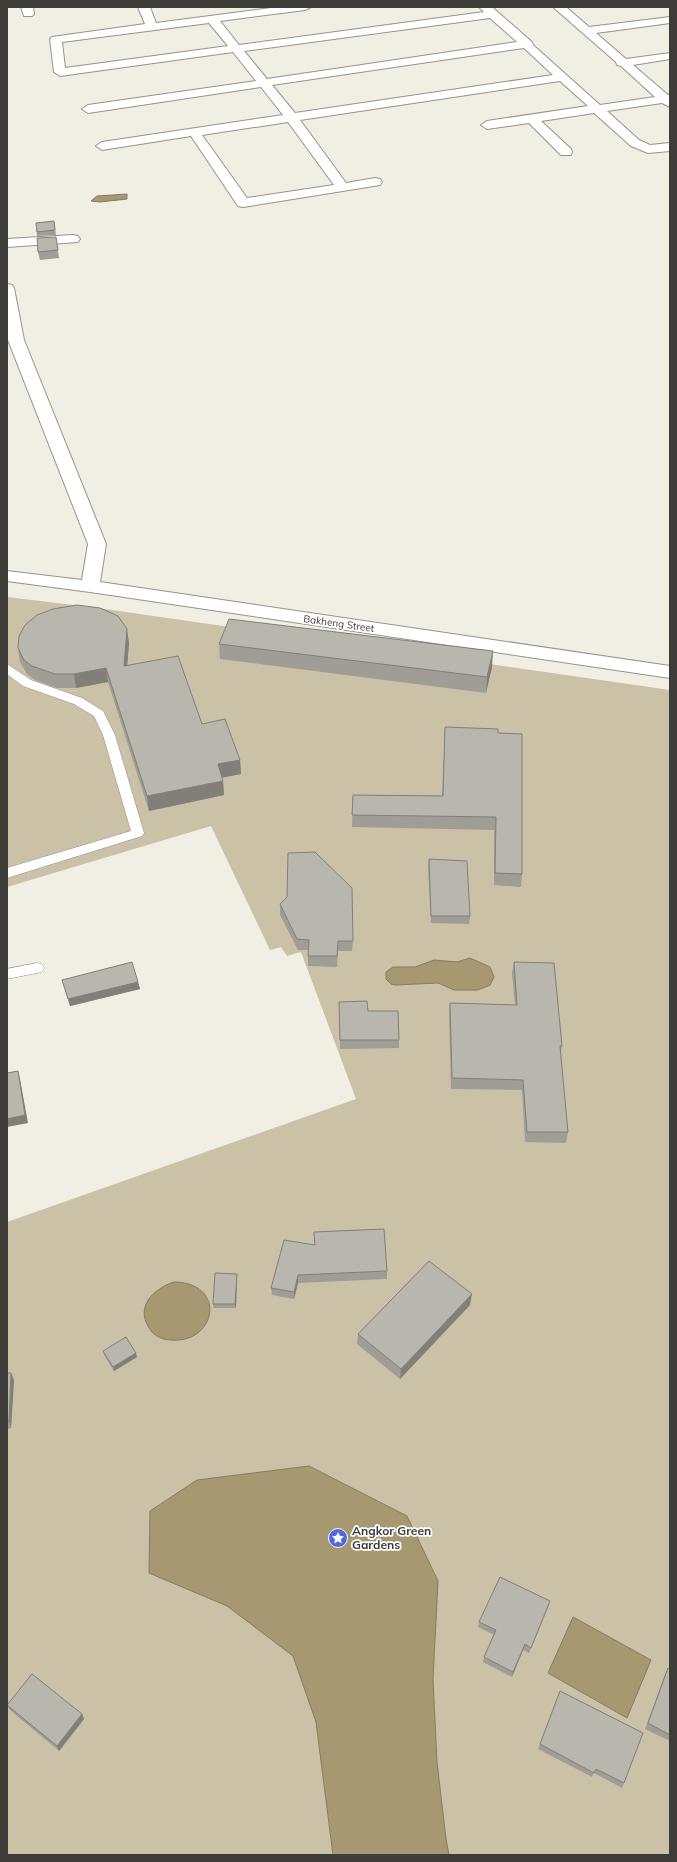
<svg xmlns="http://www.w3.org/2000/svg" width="677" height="1862" font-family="Mulish,sans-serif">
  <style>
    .green { fill: #cac1a7 }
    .water { fill: #a69870; stroke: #877c5f }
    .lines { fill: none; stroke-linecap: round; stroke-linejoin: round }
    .service-casing { stroke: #96938a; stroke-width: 1 }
    .minor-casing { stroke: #96938a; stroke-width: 2 }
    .tertiary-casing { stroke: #96938a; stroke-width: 2 }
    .service { fill: #fff; fill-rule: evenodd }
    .minor { fill: #fff; fill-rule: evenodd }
    .tertiary { fill: #fff; fill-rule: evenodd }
    .wall { fill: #9f9d95 }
    .shaded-wall { fill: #827f79 }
    .building { fill: #b9b6ad; stroke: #827f79 }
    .labels { text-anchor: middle; stroke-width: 3.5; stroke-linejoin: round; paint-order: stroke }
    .street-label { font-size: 10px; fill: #3e3c38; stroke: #fff }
    .near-poi-label { font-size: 12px; font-weight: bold; fill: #3e3c38; stroke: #fff; text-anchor: start }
  </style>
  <rect width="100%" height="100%" fill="#f1eee4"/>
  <polygon class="green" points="7,597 98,608 670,690 670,1855 7,1855 7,1222 356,1099 301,952 287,956 281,947 270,950 211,826 7,887"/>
  <g class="water">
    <polygon points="127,194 127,199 100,202 91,201 97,196"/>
    <polygon points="470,958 490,967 494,977 490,985 478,990 454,990 438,983 395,985 391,984 386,979 386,972 393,967 415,967 434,960 457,962"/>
    <path d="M174 1282C228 1283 216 1344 171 1340 164 1340 157 1337 152 1332 133 1309 152 1289 174 1282Z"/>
    <polygon points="309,1466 407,1516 438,1581 433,1679 437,1762 446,1839 449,1855 333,1855 316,1722 293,1656 227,1606 149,1573 150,1511 197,1480"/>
    <polygon points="573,1617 651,1660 627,1718 548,1673"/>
  </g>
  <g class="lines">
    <defs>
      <g id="service">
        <polygon points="7,664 31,680 82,698 103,711 115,735 144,833 142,836 7,878 7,868 131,831 103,735 94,716 74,704 23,686 7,674"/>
        <polygon points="37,963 42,964 44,968 42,972 7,979 7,969"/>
      </g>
      <g id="minor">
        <polygon points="21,7 33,7 34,14 32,16 24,16"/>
        <path d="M138 7H150L156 23 279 7H311L305 10 220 21 239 45 484 12 479 7H492L532 42 533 45 600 105 655 97 621 66 617 65 616 62 553 7H566L589 27 670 17V23L596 33 626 59 670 53V59L633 65 668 95 670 94V107L662 103 607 111 639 140 650 145 670 143V151L648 153 631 146 594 113 541 121 571 149 572 152 571 155H561L529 123 487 129 481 125 487 121 588 106 560 81 300 120 346 183 375 178 380 179 382 182 380 185 243 207 238 206 191 136 102 150 96 146 102 142 283 115 261 87 88 113 82 109 88 105 256 81 233 52 60 76 54 72 50 39 52 37 145 24ZM490 18 517 42 267 79 244 51ZM209 23 228 46 65 68 62 42ZM524 48 553 75 295 113 272 85ZM288 122 334 185 247 198 202 135Z"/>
        <polygon points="73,235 78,236 80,239 78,242 7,247 7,239"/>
      </g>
      <polygon id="tertiary" points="7,284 12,285 14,288 24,340 106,544 100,582 670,666 670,678 90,592 7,581 7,571 82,580 88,544 8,340"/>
    </defs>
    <use href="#service" class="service-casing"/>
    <use href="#minor" class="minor-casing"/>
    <use href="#tertiary" class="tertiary-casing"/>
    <use href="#service" class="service"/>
    <use href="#minor" class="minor"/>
    <use href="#tertiary" class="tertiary"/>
  </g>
  <g class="wall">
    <polygon points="54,221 56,235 37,236 36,223"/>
    <polygon points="56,237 59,258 40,260 38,252"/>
    <polygon points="127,629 129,644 127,665 202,724 240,760 241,774 222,778 223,781 224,795 149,811 108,682 76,688 57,688 35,680 27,674 20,662 18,648"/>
    <polygon points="219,644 492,667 486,693 220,659"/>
    <polygon points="445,727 498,733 522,874 521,887 494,885 494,830 352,827 353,795 442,796"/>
    <polygon points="429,859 470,916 469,924 431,923 428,866"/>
    <polygon points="280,904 353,941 352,951 338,951 337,967 308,966 308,950 298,950 280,915"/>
    <polygon points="514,962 562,1046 560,1055 568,1132 566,1143 525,1142 522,1090 451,1089 449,1014 450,1003 515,1005 512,973"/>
    <polygon points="62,980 138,982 140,989 70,1006"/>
    <polygon points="339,1002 368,1011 399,1040 399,1048 340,1049"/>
    <polygon points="284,1240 387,1271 387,1279 298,1283 294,1299 272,1295 271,1288"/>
    <polygon points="237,1278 236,1308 214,1308 213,1304"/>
    <polygon points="470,1305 400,1379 357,1344 358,1334"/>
    <polygon points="103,1351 137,1357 114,1371 104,1355"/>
    <polygon points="7,1373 11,1373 14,1380 11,1428 7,1429"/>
    <polygon points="548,1607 529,1653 523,1650 512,1677 483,1662 484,1657 494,1635 478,1627 479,1622"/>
    <polygon points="668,1668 670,1670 670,1741 645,1729 665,1674"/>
    <polygon points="560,1691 624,1783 622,1788 594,1773 592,1777 538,1749"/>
    <polygon points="7,1705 82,1714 84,1719 59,1751 10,1710"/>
  </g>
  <g class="shaded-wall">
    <polygon points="127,629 129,644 126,680 124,666"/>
    <polygon points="493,651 492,667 486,693 487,677"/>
    <polygon points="106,668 108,682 76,688 74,674"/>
    <polygon points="240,760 241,774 219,778 218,764"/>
    <polygon points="223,781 224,795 149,811 147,796"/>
    <polygon points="138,982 140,989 70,1006 68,999"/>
    <polygon points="18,1071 20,1079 28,1123 7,1127 7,1119"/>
    <polygon points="237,1274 237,1278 236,1308 235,1304"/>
    <polygon points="298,1275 298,1283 294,1299 294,1292"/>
    <polygon points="472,1294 470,1305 400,1379 401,1369"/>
    <polygon points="136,1353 137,1357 114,1371 113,1367"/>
    <polygon points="11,1373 14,1380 11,1428 9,1421"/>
    <polygon points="550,1601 548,1607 529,1653 531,1648"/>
    <polygon points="525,1644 523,1650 512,1677 513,1672"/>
    <polygon points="82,1714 84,1719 59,1751 57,1746"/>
  </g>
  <g class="building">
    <polygon points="54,221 55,230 37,232 36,223"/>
    <polygon points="56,237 58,250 38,252 37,238"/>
    <polygon points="77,605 100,608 118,616 127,629 124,666 178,656 202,724 225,719 240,760 218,764 223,781 147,796 106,668 74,674 55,674 32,666 24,660 18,648 19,636 25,625 37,615 53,609"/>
    <polygon points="229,619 493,651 487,677 219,644"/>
    <polygon points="445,727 498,729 498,733 522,734 522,874 495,873 496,817 352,815 353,795 443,796"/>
    <polygon points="315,852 352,888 353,941 338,941 337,956 308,956 309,940 297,939 280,904 287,897 288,853"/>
    <polygon points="429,859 467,861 470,916 431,916"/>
    <polygon points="132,962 138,982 68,999 62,980"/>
    <polygon points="514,962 554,963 562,1046 560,1046 568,1132 527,1132 523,1080 452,1078 450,1003 517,1005"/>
    <polygon points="367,1001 368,1011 398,1011 399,1040 340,1040 339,1002"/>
    <polygon points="18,1071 25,1115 7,1119 7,1073"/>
    <polygon points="384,1229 387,1271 298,1275 294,1292 271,1288 284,1240 315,1245 314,1232"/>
    <polygon points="429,1261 472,1294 401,1369 358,1334"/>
    <polygon points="215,1273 237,1274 235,1304 213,1304"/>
    <polygon points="126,1337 136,1353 113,1367 103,1351"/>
    <polygon points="7,1373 11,1373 9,1421 7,1421"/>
    <polygon points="500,1577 550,1601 531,1648 525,1644 513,1672 484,1657 496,1630 479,1622"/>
    <polygon points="668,1668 670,1670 670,1735 648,1723"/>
    <polygon points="32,1674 82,1714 57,1746 7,1705"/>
    <polygon points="560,1691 643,1733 624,1783 596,1769 594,1773 540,1744"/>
  </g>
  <defs>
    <symbol id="sight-disc" viewBox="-11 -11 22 22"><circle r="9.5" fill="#5269de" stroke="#fff"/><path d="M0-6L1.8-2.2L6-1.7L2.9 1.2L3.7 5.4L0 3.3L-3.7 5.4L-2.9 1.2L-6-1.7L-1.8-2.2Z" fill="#fff"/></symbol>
  </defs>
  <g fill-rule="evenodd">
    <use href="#sight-disc" x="327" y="1527" width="22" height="22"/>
  </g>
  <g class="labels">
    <g class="street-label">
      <text transform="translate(339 623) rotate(8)" y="4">Bakheng Street</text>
    </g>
    <g class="near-poi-label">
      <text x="352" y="1535">Angkor Green<tspan x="352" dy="14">Gardens</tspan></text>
    </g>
  </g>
  <rect width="677" height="1862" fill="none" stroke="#3e3c38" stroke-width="16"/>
</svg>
